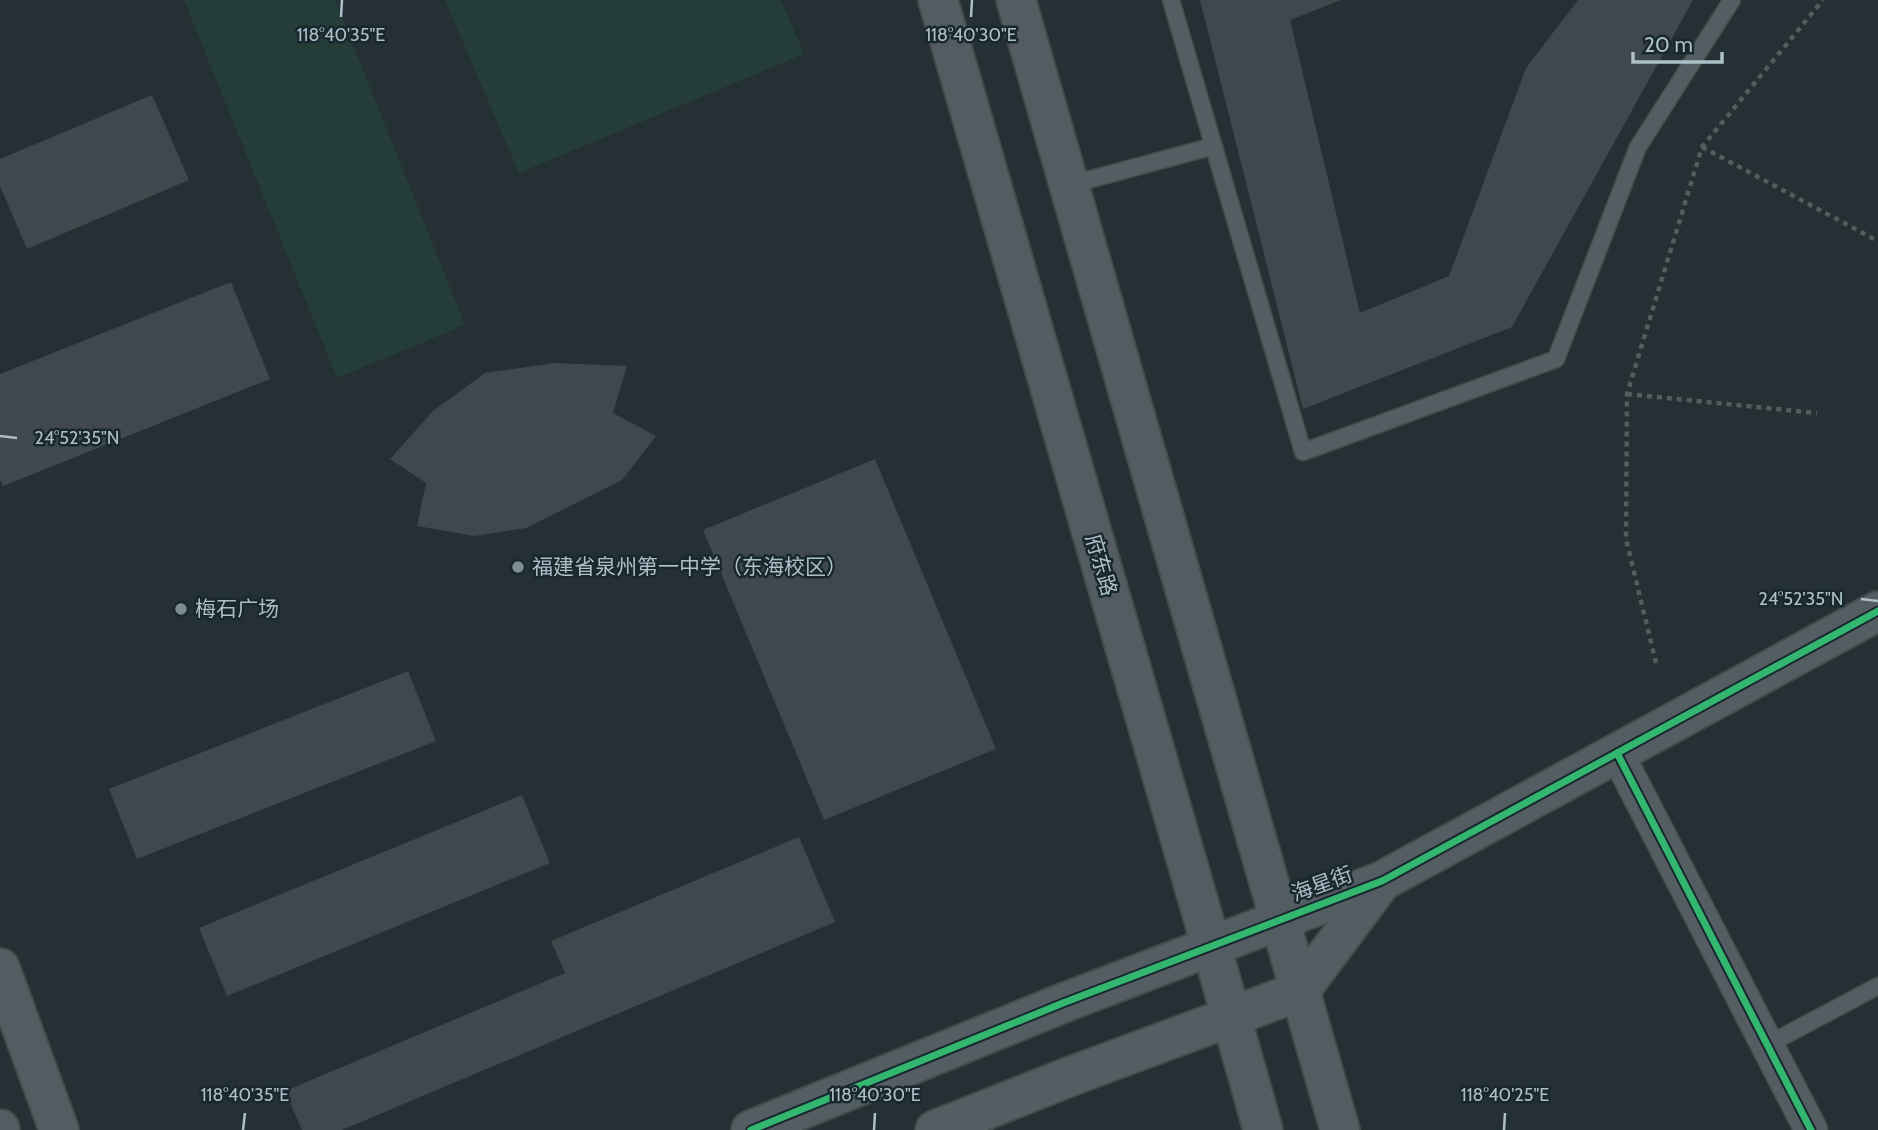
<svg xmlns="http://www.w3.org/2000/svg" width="1878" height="1130" font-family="Cabin,'Noto Sans SC',sans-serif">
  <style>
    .grass { fill: #243d38 }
    .building { fill: #3f484c }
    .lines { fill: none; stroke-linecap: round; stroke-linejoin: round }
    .service-casing { stroke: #434b4e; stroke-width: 19 }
    .minor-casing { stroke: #434b4e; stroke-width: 35 }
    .tertiary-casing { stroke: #434b4e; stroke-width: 42 }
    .secondary-casing { stroke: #434b4e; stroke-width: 42 }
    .path { stroke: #535d60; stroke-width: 4.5; stroke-dasharray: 5 5; stroke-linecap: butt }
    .service { stroke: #545e62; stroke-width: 16 }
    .minor { stroke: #545e62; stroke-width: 32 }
    .tertiary { stroke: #545e62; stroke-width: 38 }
    .secondary { stroke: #535d61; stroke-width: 38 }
    .cycleway-casing { stroke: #19282f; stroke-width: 11 }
    .cycleway { stroke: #33b770; stroke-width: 7 }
    .ticks { fill: none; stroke: #adbfc7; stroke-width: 2.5 }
    .poi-dot { fill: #7d8d94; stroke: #19282f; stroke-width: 2.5 }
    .labels { text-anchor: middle; stroke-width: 5; stroke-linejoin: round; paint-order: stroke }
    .street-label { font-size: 21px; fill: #adbfc7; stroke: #19282f }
    .poi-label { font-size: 21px; fill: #adbfc7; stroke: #19282f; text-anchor: start }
    .ticks-label { font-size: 18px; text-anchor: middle; fill: #adbfc7; stroke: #19282f; stroke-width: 5; stroke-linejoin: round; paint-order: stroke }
  </style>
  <rect width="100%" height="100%" fill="#253034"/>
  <g class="grass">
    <polygon points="184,0 335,0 465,325 337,378"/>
    <polygon points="445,0 781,0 804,54 519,173"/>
  </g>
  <g class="building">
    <polygon points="1200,0 1341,0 1290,20 1360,313 1449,276 1526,68 1578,0 1693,0 1512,327 1303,409"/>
    <polygon points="152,95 189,180 27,249 0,186 0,159"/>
    <polygon points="231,282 270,379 3,486 0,479 0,374"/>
    <polygon points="554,363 627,366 613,413 656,436 622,480 526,528 474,536 417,526 426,483 390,459 433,411 485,373"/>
    <polygon points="875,459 996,749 824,820 703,530"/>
    <polygon points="408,671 436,741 137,859 109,789"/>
    <polygon points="522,795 550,863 227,996 199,928"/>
    <polygon points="799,837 835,922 342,1130 302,1130 285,1091 565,973 551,941"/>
  </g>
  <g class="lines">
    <defs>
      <g id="service">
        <polyline points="1171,0 1303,452 1556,359 1638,147 1732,0"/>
        <polyline points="1069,185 1214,146"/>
        <polyline points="1767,1045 1878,986"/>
      </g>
      <polyline id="minor" points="1617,753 1811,1130"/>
      <g id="tertiary">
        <polyline points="751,1130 1063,1003 1382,881 1878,611"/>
        <polyline points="935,1130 1074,1075 1300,991 1382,881"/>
      </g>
      <g id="secondary">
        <polyline points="938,0 1211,945 1263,1130"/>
        <polyline points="1016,0 1340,1130"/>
        <polyline points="0,968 59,1130"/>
        <polyline points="0,1129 0,1130"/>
      </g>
    </defs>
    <use href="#service" class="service-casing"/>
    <use href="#minor" class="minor-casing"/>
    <use href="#tertiary" class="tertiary-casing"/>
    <use href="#secondary" class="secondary-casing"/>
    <g class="path">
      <polyline points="1702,147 1874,239"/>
      <polyline points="1627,394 1817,413"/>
      <polyline points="1656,663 1626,539 1627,394 1702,147 1823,0"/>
    </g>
    <use href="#service" class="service"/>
    <use href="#minor" class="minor"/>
    <use href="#tertiary" class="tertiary"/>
    <use href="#secondary" class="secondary"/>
    <defs>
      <g id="cycleway">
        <polyline points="1617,753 1811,1130"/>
        <polyline points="751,1130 1063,1003 1382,881 1878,611"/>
      </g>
    </defs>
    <use href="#cycleway" class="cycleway-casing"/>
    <use href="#cycleway" class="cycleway"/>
  </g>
  <path class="ticks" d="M341 17 342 0M971 17 972 0M0 436 17 438M1861 599 1878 601M243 1130 245 1113M874 1130 875 1113M1504 1130 1505 1113"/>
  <g class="poi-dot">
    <circle cx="518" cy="567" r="7"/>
    <circle cx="181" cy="609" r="7"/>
  </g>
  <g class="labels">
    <g class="street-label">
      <text transform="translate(1101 565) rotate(74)" y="7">府东路</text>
      <text transform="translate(1322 884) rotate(-20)" y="7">海星街</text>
    </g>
    <g class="poi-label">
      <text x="532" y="574">福建省泉州第一中学（东海校区）</text>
      <text x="195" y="616">梅石广场</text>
    </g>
  </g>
  <g class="ticks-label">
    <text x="971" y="41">118°40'30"E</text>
    <text x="341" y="41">118°40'35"E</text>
    <text x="77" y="444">24°52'35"N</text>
    <text x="1801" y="605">24°52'35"N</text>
    <text x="245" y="1101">118°40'35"E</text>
    <text x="875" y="1101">118°40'30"E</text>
    <text x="1505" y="1101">118°40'25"E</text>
  </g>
  <path d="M1633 52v10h89v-10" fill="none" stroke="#adbfc7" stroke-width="3.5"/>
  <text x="1644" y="52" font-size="21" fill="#adbfc7" stroke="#19282f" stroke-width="5" paint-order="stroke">20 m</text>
</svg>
